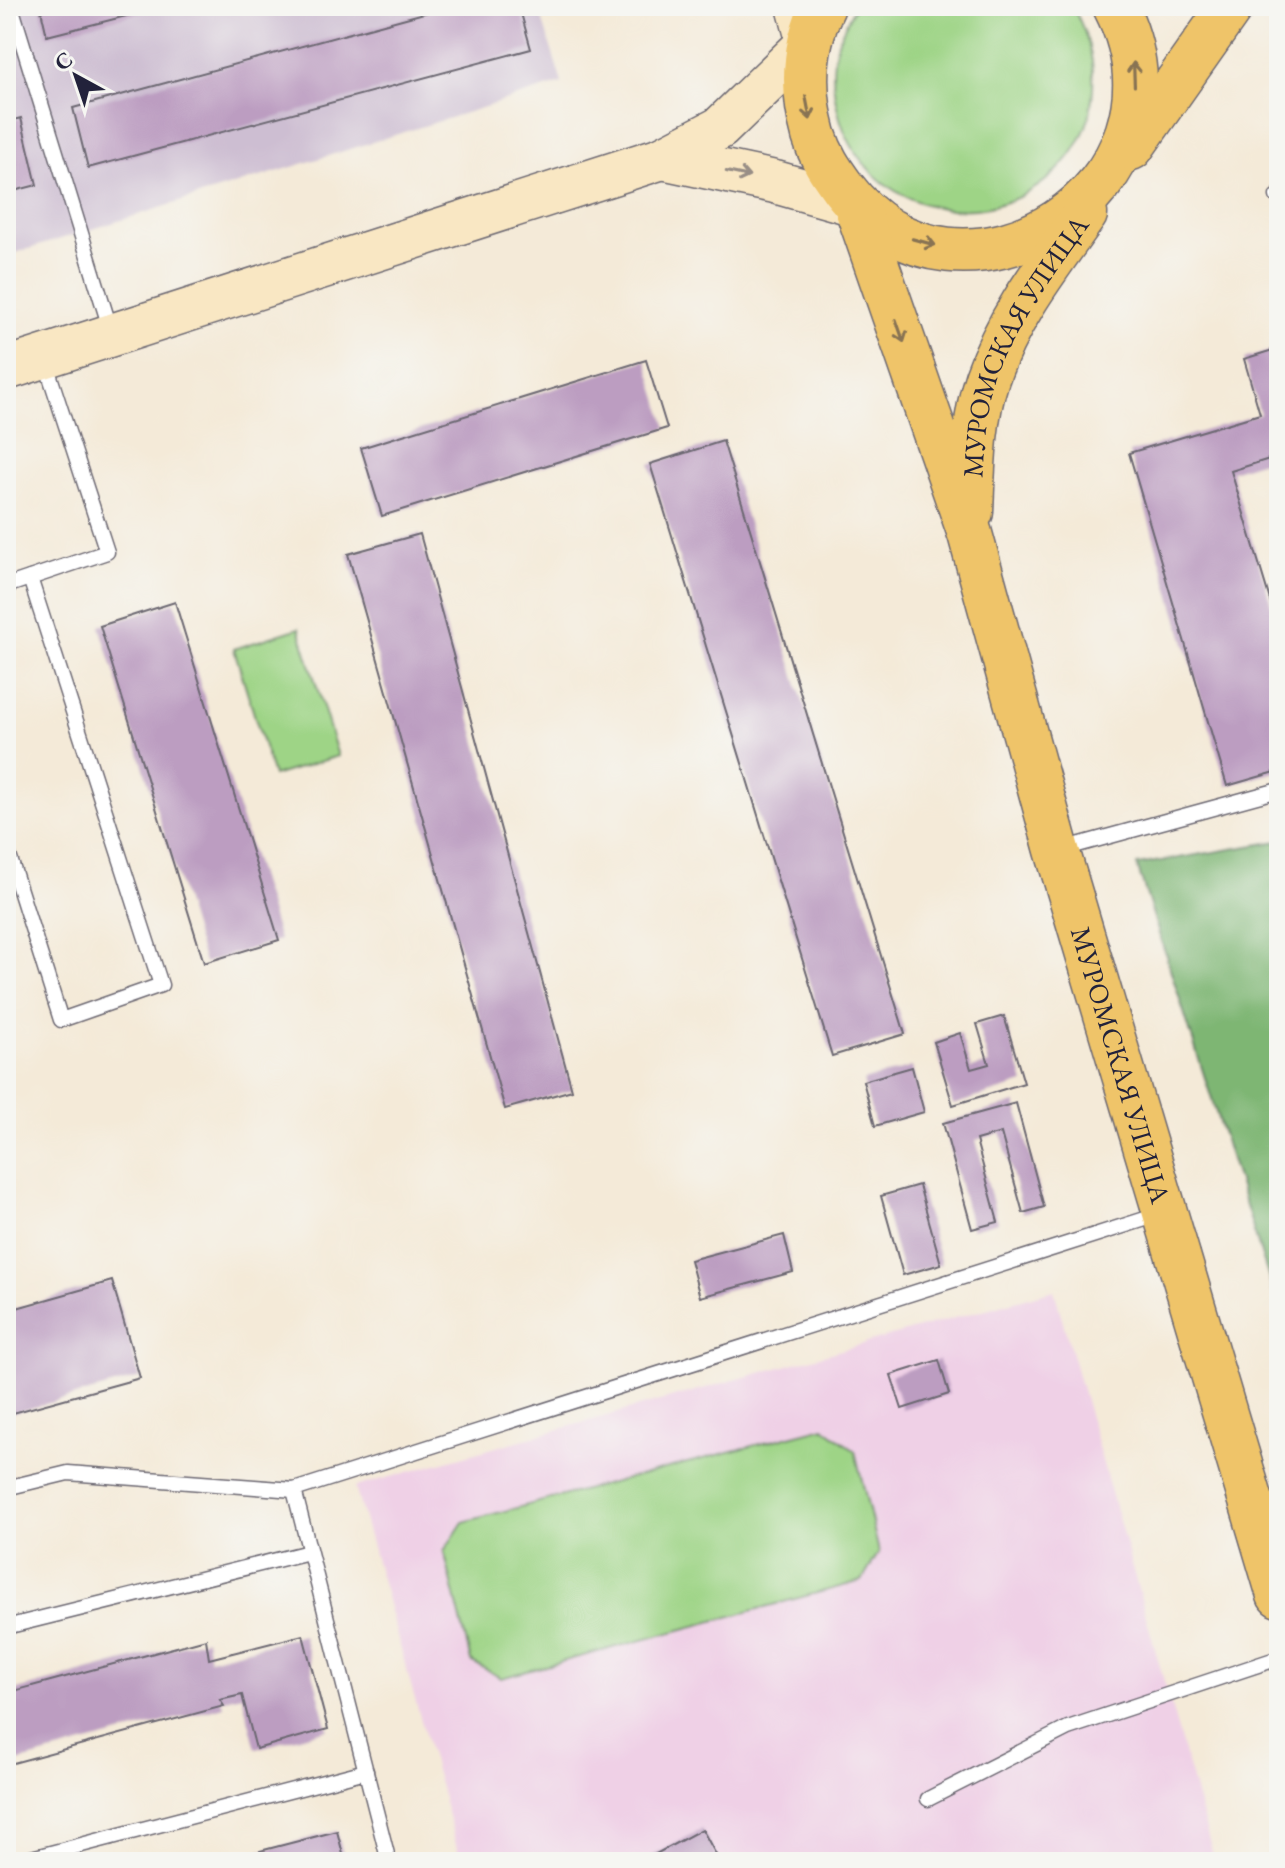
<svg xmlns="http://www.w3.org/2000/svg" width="1285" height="1868" font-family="'EB Garamond',serif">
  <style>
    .built { fill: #efd0e6 }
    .industrial { fill: #cdbed2 }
    .green { fill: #9ed486; stroke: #607b60; stroke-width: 2 }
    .forest { fill: #7eb673; stroke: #506c57; stroke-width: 2 }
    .building { fill: #bc9dc1 }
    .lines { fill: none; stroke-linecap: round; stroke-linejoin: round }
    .lane-casing { stroke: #6c6872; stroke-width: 17 }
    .secondary-casing { stroke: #6c6872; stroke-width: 45 }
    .primary-casing { stroke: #6c6872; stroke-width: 47 }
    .lane { stroke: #fff; stroke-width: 14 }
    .secondary { stroke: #f9e7c3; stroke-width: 42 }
    .primary { stroke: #efc469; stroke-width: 44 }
    .oneway { stroke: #887352 }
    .oneway2 { stroke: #988e86 }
    .labels { text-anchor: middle; stroke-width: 7; stroke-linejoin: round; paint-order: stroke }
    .street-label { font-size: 28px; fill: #22223b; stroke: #f6f6f2 }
  </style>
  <rect width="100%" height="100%" fill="#f6f6f2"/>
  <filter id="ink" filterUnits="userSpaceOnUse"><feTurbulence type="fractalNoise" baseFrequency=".0125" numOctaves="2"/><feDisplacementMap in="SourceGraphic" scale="16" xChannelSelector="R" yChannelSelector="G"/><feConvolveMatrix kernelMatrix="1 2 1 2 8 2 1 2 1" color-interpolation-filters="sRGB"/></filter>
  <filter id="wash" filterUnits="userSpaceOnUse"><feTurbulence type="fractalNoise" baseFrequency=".006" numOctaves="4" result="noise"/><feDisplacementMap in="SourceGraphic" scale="32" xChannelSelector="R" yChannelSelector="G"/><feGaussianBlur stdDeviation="1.8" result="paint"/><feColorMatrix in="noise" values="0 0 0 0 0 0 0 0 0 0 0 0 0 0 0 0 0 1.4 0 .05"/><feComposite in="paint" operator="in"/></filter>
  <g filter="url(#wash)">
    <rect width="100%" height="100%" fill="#f4ead8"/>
    <polygon class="built" points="1054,1290 1215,1862 461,1862 355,1487"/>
    <polygon class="industrial" points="6,6 538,6 562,83 6,256"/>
    <g class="green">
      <path d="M855 6H1072C1093 42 1098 76 1089 117 1083 140 1068 162 1050 177 975 240 862 208 838 111 833 91 831 66 837 45 841 32 849 18 855 6Z"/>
      <polygon points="299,628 338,756 273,776 234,649"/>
      <polygon points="824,1427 855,1451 879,1552 862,1581 501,1678 471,1661 444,1551 463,1522"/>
    </g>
    <polygon class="forest" points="1279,841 1279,1310 1137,865"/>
    <g id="blocks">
      <g class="building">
        <polygon points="40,6 162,6 162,7 47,36"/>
        <polygon points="450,6 519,6 531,49 88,168 73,108"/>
        <polygon points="21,118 37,185 6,193 6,122"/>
        <polygon points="1279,348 1279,456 1231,471 1279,630 1279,771 1227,786 1129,453 1260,414 1244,359"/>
        <polygon points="646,360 667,428 382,516 361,448"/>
        <polygon points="723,441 905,1034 832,1056 650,464"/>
        <polygon points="420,534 572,1090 505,1109 348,554"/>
        <polygon points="175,602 279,940 204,963 100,626"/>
        <polygon points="1004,1016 1024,1083 953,1105 934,1042 960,1033 971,1069 989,1064 977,1024"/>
        <polygon points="912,1067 924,1112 875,1126 863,1081"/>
        <polygon points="1016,1103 1044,1207 1023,1213 1001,1133 976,1140 998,1222 972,1229 943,1123"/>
        <polygon points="919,1185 941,1264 903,1275 881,1196"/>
        <polygon points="784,1235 793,1272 700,1297 690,1260"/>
        <polygon points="112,1281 140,1378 6,1415 6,1311"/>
        <polygon points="939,1360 949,1394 902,1409 891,1375"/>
        <polygon points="303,1635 328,1729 256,1749 242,1695 220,1700 224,1706 6,1765 6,1693 206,1639 209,1659"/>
        <polygon points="702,1829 720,1862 641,1862"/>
        <polygon points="337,1831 345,1862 262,1862 260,1851"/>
      </g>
    </g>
  </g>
  <g filter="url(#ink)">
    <use href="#blocks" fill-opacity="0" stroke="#6c6872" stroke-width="2"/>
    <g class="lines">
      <defs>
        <g id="lane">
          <polyline points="11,6 111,331"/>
          <polyline points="1277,196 1279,195"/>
          <polyline points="6,586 107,552 45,361"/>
          <polyline points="6,846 61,1020 161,985 30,578"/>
          <polyline points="1059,850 1279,790"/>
          <polyline points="6,1488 68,1473 294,1490"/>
          <polyline points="6,1627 309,1552"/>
          <polyline points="928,1799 1068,1728 1279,1658"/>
          <polyline points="16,1862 366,1771"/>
          <polyline points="389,1862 294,1490 1161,1214"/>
        </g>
        <g id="secondary">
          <polyline points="662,158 775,182 856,205"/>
          <polyline points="6,369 662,158 720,128 808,43 798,6"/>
        </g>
        <g id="primary">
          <path d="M823 6C802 48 802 91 814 135 821 157 830 170 843 188 959 342 1207 185 1115 6"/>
          <polyline points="1131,148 1231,6"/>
          <path id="s1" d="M856 205 970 534 1057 850 1279 1595"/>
          <path id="s2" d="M971 512C973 468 973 420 987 378 1008 317 1048 266 1085 214"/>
        </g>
      </defs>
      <use href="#lane" class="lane-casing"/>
      <use href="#secondary" class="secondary-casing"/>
      <use href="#primary" class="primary-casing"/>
      <use href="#lane" class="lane"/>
      <use href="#secondary" class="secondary"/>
      <use href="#primary" class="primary"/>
    </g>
    <defs><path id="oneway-shaft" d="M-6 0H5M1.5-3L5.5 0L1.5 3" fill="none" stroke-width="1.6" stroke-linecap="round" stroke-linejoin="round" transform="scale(2)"/></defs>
    <g class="oneway">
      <use href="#oneway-shaft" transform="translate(1134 74) rotate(-92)"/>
      <use href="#oneway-shaft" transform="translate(808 108) rotate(79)"/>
      <use href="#oneway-shaft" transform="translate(924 242) rotate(15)"/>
      <use href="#oneway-shaft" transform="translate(900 331) rotate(71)"/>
    </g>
    <use class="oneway2" href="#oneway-shaft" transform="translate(738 174) rotate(12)"/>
  </g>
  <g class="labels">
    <g class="street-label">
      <text dy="10" stroke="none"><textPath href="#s2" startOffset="178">МУРОМСКАЯ УЛИЦА</textPath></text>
      <text dy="10" stroke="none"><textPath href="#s1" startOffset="900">МУРОМСКАЯ УЛИЦА</textPath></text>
    </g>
  </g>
  <rect width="1285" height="1868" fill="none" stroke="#f6f6f2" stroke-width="32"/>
  <g transform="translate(76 76) rotate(320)" stroke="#f6f6f2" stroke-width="6" paint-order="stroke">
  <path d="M0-6L14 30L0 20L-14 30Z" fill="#22223b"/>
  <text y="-12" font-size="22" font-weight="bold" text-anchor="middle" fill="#22223b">С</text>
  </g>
</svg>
